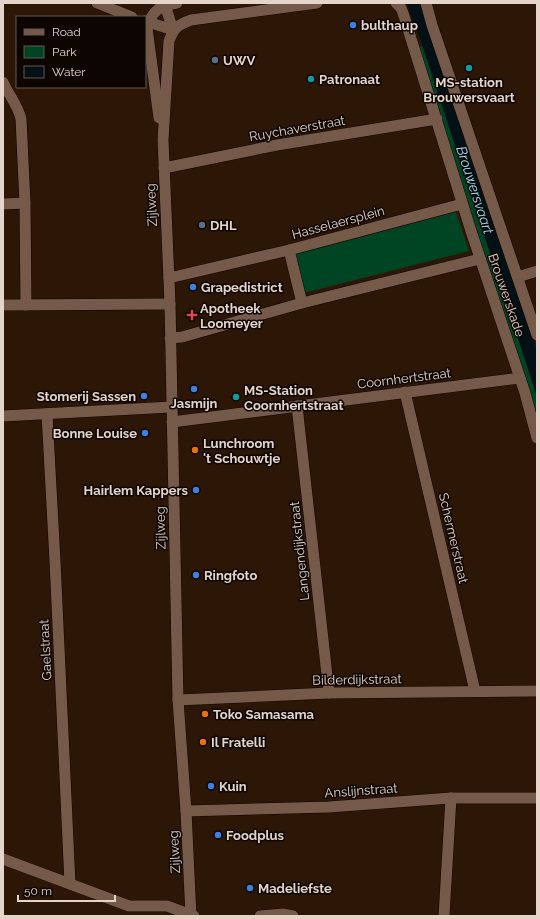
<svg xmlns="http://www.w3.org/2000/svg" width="540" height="919" font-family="Raleway,sans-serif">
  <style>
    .green { fill: #004523 }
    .water { fill: #031015 }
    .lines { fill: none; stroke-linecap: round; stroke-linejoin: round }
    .canal { stroke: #031015; stroke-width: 14 }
    .minor-casing { stroke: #130200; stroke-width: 12 }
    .secondary-casing { stroke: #130200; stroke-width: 12 }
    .minor { stroke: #755a49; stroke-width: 11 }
    .secondary { stroke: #755a49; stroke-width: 11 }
    .shop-dot { fill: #3f7fe0; stroke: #0d0502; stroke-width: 1.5 }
    .service-dot { fill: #5c6f8a; stroke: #0d0502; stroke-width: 1.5 }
    .culture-dot { fill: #0f9aa8; stroke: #0d0502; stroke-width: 1.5 }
    .health-dot { fill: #e0444e; stroke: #0d0502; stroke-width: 1.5 }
    .food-dot { fill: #e8710a; stroke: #0d0502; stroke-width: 1.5 }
    .labels { text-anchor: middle; stroke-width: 3; stroke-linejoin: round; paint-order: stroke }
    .poi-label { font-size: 13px; font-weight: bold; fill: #e4d4ca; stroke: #0d0502; text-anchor: start }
    .street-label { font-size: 13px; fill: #e4d4ca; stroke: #0d0502 }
    .water-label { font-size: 14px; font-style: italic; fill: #92e2fe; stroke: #0d0502 }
  </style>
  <rect width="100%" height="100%" fill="#2c1606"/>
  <g class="green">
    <polygon points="423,46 533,382 537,397 537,424 443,126 440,111 418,47"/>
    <polygon points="456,212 469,251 304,293 294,255"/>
  </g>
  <polygon class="water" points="423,13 504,247 537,350 537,397 412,14"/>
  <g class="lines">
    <polyline class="canal" points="414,3 425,32"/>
    <defs>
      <g id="minor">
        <polyline points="396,3 401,8 403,13 471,231 525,393 537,438"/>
        <polyline points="426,3 432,25 537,335"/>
        <path d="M3 82C8 94 18 105 21 119L25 203 26 305"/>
        <polyline points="164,168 277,145 437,119"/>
        <polyline points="3,204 25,203"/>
        <polyline points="289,250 302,303"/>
        <polyline points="518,277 537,271"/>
        <polyline points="169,278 289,250 462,204"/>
        <polyline points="3,305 170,304"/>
        <polyline points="170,338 182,337 302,303 480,259"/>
        <polyline points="405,392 475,691"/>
        <polyline points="297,406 329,693"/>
        <polyline points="47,414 55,561 70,884"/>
        <polyline points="3,416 171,407"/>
        <polyline points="172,422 520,378"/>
        <polyline points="178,700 329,693 537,691"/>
        <polyline points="186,811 329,807 451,798 537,798"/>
        <polyline points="3,859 129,906 167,906 194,916"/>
        <polyline points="260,916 283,914 293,916"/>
        <polyline points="444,916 451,798"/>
      </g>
      <g id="secondary">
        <polyline points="97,3 132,17"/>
        <polyline points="160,3 165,5 173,30"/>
        <polyline points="145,21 173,30"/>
        <path d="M159 118 147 28C152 10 160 6 177 3"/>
        <path d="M191 916 186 811 178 700 170 304 163 140 169 41C174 28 177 25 191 20L317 3"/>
      </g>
    </defs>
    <use href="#minor" class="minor-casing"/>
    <use href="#secondary" class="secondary-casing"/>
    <use href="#minor" class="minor"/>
    <use href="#secondary" class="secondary"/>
  </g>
  <g class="shop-dot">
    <circle cx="353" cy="25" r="4"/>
    <circle cx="193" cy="287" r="4"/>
    <circle cx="194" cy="389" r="4"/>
    <circle cx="144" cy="396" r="4"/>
    <circle cx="145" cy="433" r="4"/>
    <circle cx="196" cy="490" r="4"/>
    <circle cx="196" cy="575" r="4"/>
    <circle cx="211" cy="786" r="4"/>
    <circle cx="218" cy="835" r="4"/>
    <circle cx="250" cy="888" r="4"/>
  </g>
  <g class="service-dot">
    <circle cx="215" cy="60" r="4"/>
    <circle cx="202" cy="225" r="4"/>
  </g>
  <g class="culture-dot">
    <circle cx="469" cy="68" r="4"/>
    <circle cx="311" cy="79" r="4"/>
    <circle cx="236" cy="397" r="4"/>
  </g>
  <path class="health-dot" d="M190 309h4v4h4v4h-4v4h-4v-4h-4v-4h4z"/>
  <g class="food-dot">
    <circle cx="195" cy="450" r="4"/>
    <circle cx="205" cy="714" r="4"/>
    <circle cx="203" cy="742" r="4"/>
  </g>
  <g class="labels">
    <g class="poi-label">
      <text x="361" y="30">bulthaup</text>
      <text x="223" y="65">UWV</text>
      <text x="319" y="84">Patronaat</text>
      <text x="469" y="87" text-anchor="middle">MS-station<tspan x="469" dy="15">Brouwersvaart</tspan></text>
      <text x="210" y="230">DHL</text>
      <text x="201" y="292">Grapedistrict</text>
      <text x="200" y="313">Apotheek<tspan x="200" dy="15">Loomeyer</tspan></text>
      <text x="244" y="395">MS-Station<tspan x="244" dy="15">Coornhertstraat</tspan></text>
      <text x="136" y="401" text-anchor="end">Stomerij Sassen</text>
      <text x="194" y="408" text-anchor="middle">Jasmijn</text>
      <text x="137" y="438" text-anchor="end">Bonne Louise</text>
      <text x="203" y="448">Lunchroom<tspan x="203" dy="15">'t Schouwtje</tspan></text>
      <text x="188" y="495" text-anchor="end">Hairlem Kappers</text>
      <text x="204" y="580">Ringfoto</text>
      <text x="213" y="719">Toko Samasama</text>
      <text x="211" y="747">Il Fratelli</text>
      <text x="219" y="791">Kuin</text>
      <text x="226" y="840">Foodplus</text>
      <text x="258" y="893">Madeliefste</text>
    </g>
    <g class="street-label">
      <text transform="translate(297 128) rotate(-10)" y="5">Ruychaverstraat</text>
      <text transform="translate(151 205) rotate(-93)" y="5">Zijlweg</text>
      <text transform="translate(338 222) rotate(-15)" y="5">Hasselaersplein</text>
      <text transform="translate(507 295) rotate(71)" y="5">Brouwerskade</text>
      <text transform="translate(404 378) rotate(-7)" y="5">Coornhertstraat</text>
      <text transform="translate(160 528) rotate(-91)" y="5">Zijlweg</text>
      <text transform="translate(454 538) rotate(77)" y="5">Schermerstraat</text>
      <text transform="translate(299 551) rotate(-96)" y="5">Langendijkstraat</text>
      <text transform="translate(45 650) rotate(-93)" y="5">Gaelstraat</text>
      <text transform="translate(357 679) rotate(-1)" y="5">Bilderdijkstraat</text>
      <text transform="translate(361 790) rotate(-4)" y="5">Anslijnstraat</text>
      <text transform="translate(174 852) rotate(-93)" y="5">Zijlweg</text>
    </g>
    <g class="water-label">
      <text transform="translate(475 190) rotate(72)" y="5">Brouwersvaart</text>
    </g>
  </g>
  <rect width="540" height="919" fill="none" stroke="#e4d4ca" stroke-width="8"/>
  <rect x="16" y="16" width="130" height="72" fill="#0d0502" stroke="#635852"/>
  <rect x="24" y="29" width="20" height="6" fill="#755a49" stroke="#635852"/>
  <text x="52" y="36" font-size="12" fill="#e4d4ca">Road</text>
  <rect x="24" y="46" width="20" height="12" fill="#004523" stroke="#635852"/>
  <text x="52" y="56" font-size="12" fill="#e4d4ca">Park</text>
  <rect x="24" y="66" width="20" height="12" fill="#031015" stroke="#635852"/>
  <text x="52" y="76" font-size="12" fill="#e4d4ca">Water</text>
  <path d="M18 895v6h97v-6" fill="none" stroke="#e4d4ca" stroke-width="2"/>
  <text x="24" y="895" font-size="12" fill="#e4d4ca" stroke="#0d0502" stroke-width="3" paint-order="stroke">50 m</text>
</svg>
